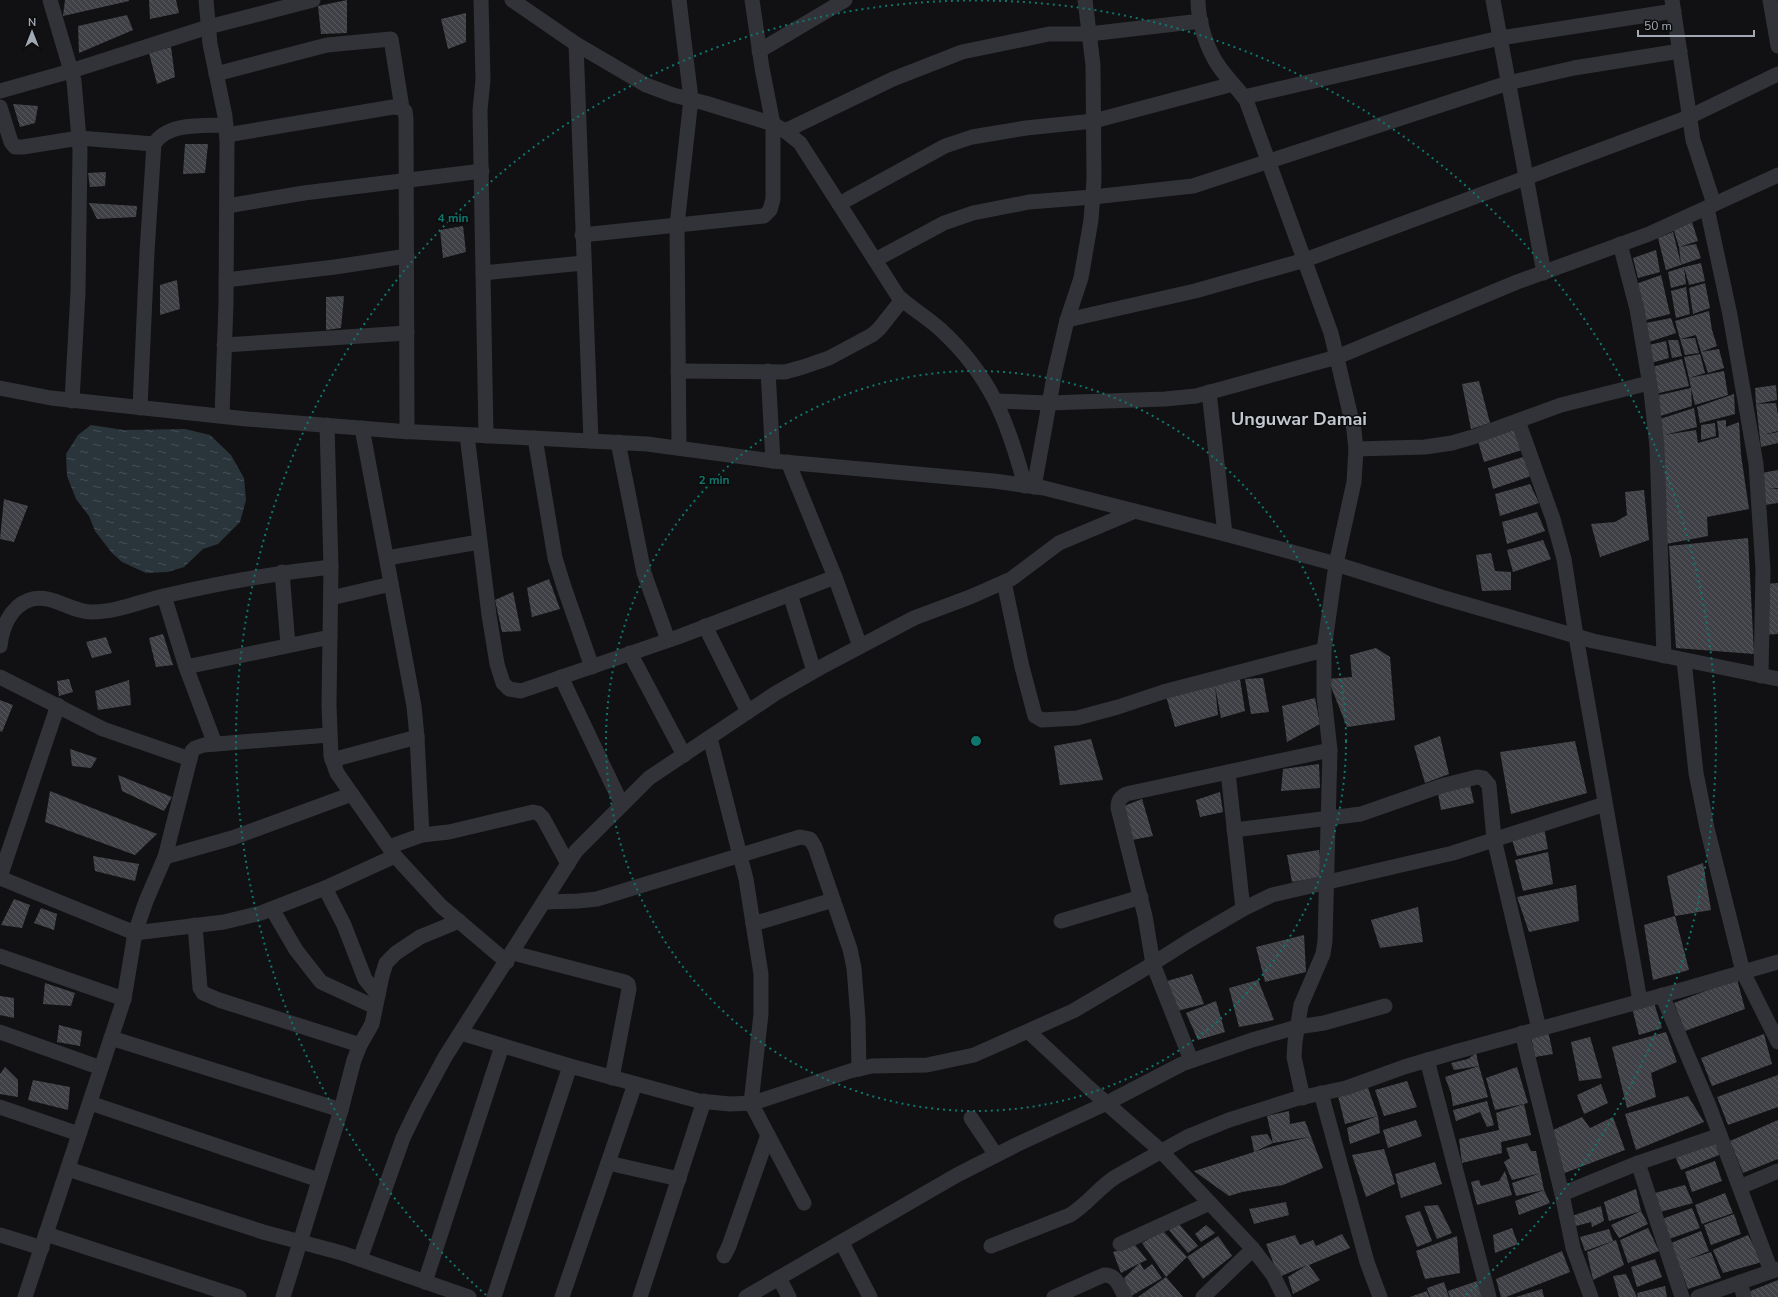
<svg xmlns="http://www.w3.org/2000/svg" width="1778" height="1297" font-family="'Nunito Sans',sans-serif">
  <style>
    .water { fill: url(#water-ripples) }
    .building { fill: url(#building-back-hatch); fill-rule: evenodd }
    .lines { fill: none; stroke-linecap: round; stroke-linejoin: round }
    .minor { stroke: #323338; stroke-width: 15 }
    .ring { fill: none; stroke: #0f766e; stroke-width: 2; stroke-dasharray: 2 4 }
    .labels { text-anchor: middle; stroke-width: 3; stroke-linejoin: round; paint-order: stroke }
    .district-label { font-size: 18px; font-weight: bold; fill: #c3c7d0; stroke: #0c0c0d }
    .centre { fill: #0f766e; stroke: #0c0c0d; stroke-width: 2 }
    .ring-label { font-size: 12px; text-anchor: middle; font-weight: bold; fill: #0f766e; stroke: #0c0c0d; stroke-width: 3; stroke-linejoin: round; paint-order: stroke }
  </style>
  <defs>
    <pattern id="water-ripples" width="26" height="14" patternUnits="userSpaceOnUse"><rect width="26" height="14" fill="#2a353b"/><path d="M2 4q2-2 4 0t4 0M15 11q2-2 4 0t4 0" fill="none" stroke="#464f55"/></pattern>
    <pattern id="building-back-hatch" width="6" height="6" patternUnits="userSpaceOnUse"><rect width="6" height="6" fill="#404146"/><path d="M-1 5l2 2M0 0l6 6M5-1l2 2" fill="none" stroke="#585a5e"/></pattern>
  </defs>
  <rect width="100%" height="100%" fill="#111113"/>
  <polygon class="water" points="91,425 124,430 185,429 210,435 231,455 244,478 246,500 240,522 218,544 203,549 184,567 168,572 146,573 122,562 112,553 95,531 89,516 76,499 67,476 66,454 78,435"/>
  <g class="building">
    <polygon points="65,0 129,0 129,1 63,16"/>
    <polygon points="149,0 176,0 179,13 150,19"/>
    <polygon points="347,0 347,33 321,34 318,6"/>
    <polygon points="466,13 466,42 448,49 441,19"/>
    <polygon points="127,15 133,30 79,53 78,26"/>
    <polygon points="171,47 175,77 157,84 149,53"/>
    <polygon points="13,104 38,106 35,123 20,127"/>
    <polygon points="185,144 208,144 205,173 183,174"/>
    <polygon points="106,172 105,186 90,187 88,173"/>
    <polygon points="89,203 137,206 136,217 97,219"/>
    <polygon points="1692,222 1698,241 1679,247 1696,244 1701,258 1666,270 1658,238 1673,232 1681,264 1679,247 1673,228"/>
    <polygon points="463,226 466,252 443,258 440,230"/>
    <polygon points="1656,250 1660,272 1638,278 1633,258"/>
    <polygon points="1701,263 1705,281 1689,285 1684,267"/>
    <polygon points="1684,267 1686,284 1671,288 1668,272"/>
    <polygon points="1661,275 1670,314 1642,321 1636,284"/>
    <polygon points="177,280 180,309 160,315 160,285"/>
    <polygon points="1705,283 1710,308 1693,314 1689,288"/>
    <polygon points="1686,287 1690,314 1676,318 1671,291"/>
    <polygon points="344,296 341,328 326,330 326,297"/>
    <polygon points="1709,311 1712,330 1717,346 1701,352 1696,335 1680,339 1675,321"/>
    <polygon points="1671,318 1676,333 1649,342 1646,323"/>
    <polygon points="1695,338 1699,353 1685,355 1680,339"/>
    <polygon points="1668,340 1678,340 1682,356 1672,358"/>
    <polygon points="1666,341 1669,358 1651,363 1649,345"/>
    <polygon points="1719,349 1724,368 1708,373 1701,352"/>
    <polygon points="1700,354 1705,373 1689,378 1684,357"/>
    <polygon points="1682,359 1689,386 1655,394 1652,367"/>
    <polygon points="1724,371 1728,395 1695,405 1691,388 1692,406 1657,417 1655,396 1691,388 1689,378"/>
    <polygon points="1479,381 1490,423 1471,429 1462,384"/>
    <polygon points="1776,385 1777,400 1756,404 1755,388"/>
    <polygon points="1734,394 1735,414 1700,423 1697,407"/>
    <polygon points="1776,403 1778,415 1778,431 1763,435 1778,432 1778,443 1761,447 1756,404"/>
    <polygon points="1694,408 1697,427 1664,435 1696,430 1698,443 1719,437 1717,421 1726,420 1726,427 1739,422 1741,455 1749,509 1707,517 1708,536 1661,545 1660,419"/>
    <polygon points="1715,423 1716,436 1701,440 1701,425"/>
    <polygon points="1514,430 1522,450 1484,462 1478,441"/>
    <polygon points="1523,457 1531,476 1493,489 1488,468"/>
    <polygon points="1778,470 1778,488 1769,489 1778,489 1778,503 1765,505 1761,473"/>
    <polygon points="1530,484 1539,503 1500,516 1495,494"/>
    <polygon points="1644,490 1649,540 1600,557 1591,524 1615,522 1627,515 1625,492"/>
    <polygon points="4,499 28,506 14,542 0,539"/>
    <polygon points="1537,512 1545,531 1507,544 1502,522"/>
    <polygon points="1748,538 1754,654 1676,648 1669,546"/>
    <polygon points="1543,540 1551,559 1513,572 1507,550"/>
    <polygon points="1491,553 1495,571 1511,572 1511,590 1482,591 1476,555"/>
    <polygon points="549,579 560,609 532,617 527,588"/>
    <polygon points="1778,583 1778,634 1762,635 1765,584"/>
    <polygon points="513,592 521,631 502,632 495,600"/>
    <polygon points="163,634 173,665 156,667 149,638"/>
    <polygon points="106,637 112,653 92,658 86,642"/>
    <polygon points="1376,648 1390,657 1395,720 1347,727 1328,679 1352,677 1350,655"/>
    <polygon points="1263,678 1269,712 1251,714 1245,679"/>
    <polygon points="69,679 73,692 59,696 57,681"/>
    <polygon points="1240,679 1245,711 1221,718 1215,686 1218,715 1175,727 1166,696"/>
    <polygon points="129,680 131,705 98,710 95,691"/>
    <polygon points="1315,698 1320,724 1287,742 1282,706"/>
    <polygon points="0,700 13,705 2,732 0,731"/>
    <polygon points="1440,736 1449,774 1425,783 1414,746"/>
    <polygon points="1091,739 1103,780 1060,785 1054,746"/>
    <polygon points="1575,741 1587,793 1511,814 1500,752"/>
    <polygon points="70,749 97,758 91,768 72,766"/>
    <polygon points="1319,764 1320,788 1281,791 1283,769"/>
    <polygon points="118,775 172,797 164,811 122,791"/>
    <polygon points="1470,785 1474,803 1441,810 1438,793"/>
    <polygon points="50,791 157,834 135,855 45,822"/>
    <polygon points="1220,792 1223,812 1200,817 1196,800"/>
    <polygon points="1142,799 1153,836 1132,840 1124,806"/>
    <polygon points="1544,827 1548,849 1517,856 1512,840"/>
    <polygon points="1319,850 1323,877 1292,882 1287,855"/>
    <polygon points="1548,852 1553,884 1523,891 1515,860"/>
    <polygon points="93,856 139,864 135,881 95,871"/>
    <polygon points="1703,863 1711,910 1675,916 1667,876"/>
    <polygon points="1576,885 1579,921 1529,932 1517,897"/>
    <polygon points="14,899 30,905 22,928 1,925"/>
    <polygon points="1418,907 1423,942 1380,948 1371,920"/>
    <polygon points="41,908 57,914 54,930 34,923"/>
    <polygon points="1675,916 1689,970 1653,980 1644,925"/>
    <polygon points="1304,935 1306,972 1265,982 1256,947"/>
    <polygon points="1192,974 1204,1004 1177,1011 1167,981"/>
    <polygon points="1737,979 1745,1009 1685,1031 1674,1003"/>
    <polygon points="1258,980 1274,1020 1239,1027 1229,988"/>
    <polygon points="45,983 75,993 71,1006 43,1004"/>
    <polygon points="0,996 14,998 14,1018 0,1015"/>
    <polygon points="1216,1001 1225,1032 1198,1040 1186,1013"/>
    <polygon points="1654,1003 1662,1028 1639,1035 1632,1008"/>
    <polygon points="59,1025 82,1031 80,1046 57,1042"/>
    <polygon points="1548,1031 1553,1054 1535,1057 1531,1036"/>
    <polygon points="1666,1032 1677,1062 1651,1073 1656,1097 1627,1108 1612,1047"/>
    <polygon points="1764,1034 1772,1064 1712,1086 1701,1058"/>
    <polygon points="1590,1037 1602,1078 1579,1081 1571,1042"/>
    <polygon points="1476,1053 1479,1066 1454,1070 1451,1063 1468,1059"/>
    <polygon points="1479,1066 1488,1097 1453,1106 1451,1093 1445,1077"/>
    <polygon points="5,1067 18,1080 18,1097 0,1094 0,1074"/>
    <polygon points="1517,1067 1528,1103 1495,1110 1486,1078"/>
    <polygon points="1778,1075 1778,1107 1728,1125 1717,1097"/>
    <polygon points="33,1080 70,1087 68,1110 28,1100"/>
    <polygon points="1407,1081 1417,1107 1384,1116 1375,1090"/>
    <polygon points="1601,1084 1608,1103 1584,1114 1577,1095"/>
    <polygon points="1367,1085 1378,1116 1380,1133 1350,1144 1347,1128 1377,1116 1345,1124 1338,1096"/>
    <polygon points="1688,1096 1704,1122 1636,1150 1625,1114"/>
    <polygon points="1487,1101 1494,1125 1487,1127 1480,1112 1456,1121 1453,1110"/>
    <polygon points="1524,1104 1531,1135 1501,1142 1502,1153 1462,1163 1459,1139 1499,1130 1496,1113"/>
    <path d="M1289 1111 1290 1124 1305 1121 1323 1168 1283 1185 1242 1192 1229 1196 1194 1171 1254 1152 1251 1136 1267 1134 1273 1143 1267 1116ZM1309 1137 1266 1148 1254 1152 1273 1143Z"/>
    <polygon points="1582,1117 1590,1128 1613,1117 1625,1150 1562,1174 1551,1131"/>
    <polygon points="1416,1120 1422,1136 1388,1148 1383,1130"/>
    <polygon points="1778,1120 1778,1159 1743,1173 1730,1141"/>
    <polygon points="1715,1140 1719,1155 1681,1170 1675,1156"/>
    <polygon points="1527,1143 1531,1151 1536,1151 1544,1190 1550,1203 1519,1215 1515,1201 1544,1190 1516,1196 1512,1183 1541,1173 1512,1180 1504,1162 1510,1158 1506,1148"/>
    <polygon points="1384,1149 1395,1184 1366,1197 1352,1155"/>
    <polygon points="1715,1161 1722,1181 1692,1192 1685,1172"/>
    <polygon points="1435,1162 1442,1184 1401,1198 1395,1174"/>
    <polygon points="1505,1171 1512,1195 1477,1205 1471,1182 1479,1180 1481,1186 1499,1181"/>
    <polygon points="1685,1185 1693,1203 1660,1212 1655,1193"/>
    <polygon points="1636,1189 1641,1211 1648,1224 1619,1238 1611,1225 1641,1211 1609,1221 1604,1202"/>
    <polygon points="1725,1193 1733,1213 1702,1224 1695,1205"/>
    <polygon points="1286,1202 1289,1215 1254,1224 1249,1209"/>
    <polygon points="1438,1205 1452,1233 1437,1239 1424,1206"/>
    <polygon points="1601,1206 1604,1221 1592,1227 1591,1222 1576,1226 1572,1216"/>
    <polygon points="1692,1208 1700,1228 1669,1239 1662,1219"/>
    <polygon points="1420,1211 1432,1241 1417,1247 1405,1216"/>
    <polygon points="1734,1214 1741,1234 1711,1245 1704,1225"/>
    <polygon points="1179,1224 1198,1246 1188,1253 1169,1230"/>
    <polygon points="1206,1225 1215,1233 1201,1242 1195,1234"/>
    <polygon points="1512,1228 1518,1244 1495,1253 1493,1235"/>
    <polygon points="1648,1228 1659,1251 1628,1263 1620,1240"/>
    <polygon points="1609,1229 1613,1241 1585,1251 1580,1237"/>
    <polygon points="1163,1231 1187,1257 1166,1277 1142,1243"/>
    <polygon points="1701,1231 1709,1251 1684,1261 1711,1252 1721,1278 1688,1289 1671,1243"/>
    <polygon points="1342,1234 1350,1248 1309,1265 1320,1280 1293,1294 1288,1277 1307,1265 1279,1277 1266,1244 1295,1235 1300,1245 1313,1240 1316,1246"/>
    <polygon points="1748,1235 1762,1262 1723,1273 1713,1250"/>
    <polygon points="1218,1236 1232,1256 1203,1279 1187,1257"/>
    <polygon points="1457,1236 1460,1273 1425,1279 1416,1251"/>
    <polygon points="1616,1240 1624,1265 1593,1280 1587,1252"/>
    <polygon points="1135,1245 1147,1260 1140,1263 1144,1270 1152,1264 1162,1278 1131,1296 1124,1278 1140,1263 1121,1273 1113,1252"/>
    <polygon points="1562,1251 1570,1272 1506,1297 1501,1297 1496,1279"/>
    <polygon points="1655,1259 1662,1277 1637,1287 1631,1267"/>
    <polygon points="1626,1274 1637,1297 1619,1297 1613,1276"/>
    <polygon points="1166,1277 1183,1297 1138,1297"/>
    <polygon points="1778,1280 1778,1297 1750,1297 1748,1292"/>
    <polygon points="1477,1281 1483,1297 1450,1297 1448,1291"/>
    <polygon points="1444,1282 1449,1297 1430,1297 1427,1288"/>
    <polygon points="1665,1286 1667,1297 1638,1297 1637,1293"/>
    <polygon points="1542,1289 1544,1297 1516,1297"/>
    <polygon points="1427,1291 1429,1297 1410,1297"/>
  </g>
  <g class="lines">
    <g class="minor">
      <polyline points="50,0 74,81 80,150 78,292 72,401"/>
      <polyline points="206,0 210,44 225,116 227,142 226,303 222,416"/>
      <polyline points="481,0 483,80 480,110 486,436"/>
      <path d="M512 0 576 44 646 85 673 95 705 103 773 124 785 131 800 143 898 296C912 309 928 318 941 330 991 376 1008 422 1025 486"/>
      <path d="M1198 0C1198 22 1207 50 1220 68 1228 79 1238 89 1246 100L1331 333 1354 430 1356 449 1354 482 1336 564 1324 650V696L1330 750 1325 941 1323 954 1301 1005 1295 1042 1294 1057 1303 1098"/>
      <polyline points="1493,0 1544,273"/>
      <polyline points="1672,0 1693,140 1714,204"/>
      <polyline points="1770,0 1778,46"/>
      <polyline points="576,44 591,441"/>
      <polyline points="759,51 845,0"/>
      <polyline points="216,74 327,45 391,39 402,108"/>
      <polyline points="0,91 71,71 208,27 313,0"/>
      <polyline points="1244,97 1500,38 1674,11"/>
      <polyline points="0,107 11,142 15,147 23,147 79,138 154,144"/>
      <polyline points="785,131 893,79 962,52 1049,34 1089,34 1201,21"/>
      <polyline points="227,135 393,107 402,108 405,111 406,119 407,432"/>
      <polyline points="839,204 945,146 972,137 1026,128 1094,121 1233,84"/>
      <polyline points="227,206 304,193 482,171"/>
      <polyline points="1707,208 1730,315 1756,464 1763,569 1761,676"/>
      <polyline points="582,235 764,216 770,210 773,199 773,124 762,68 752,0"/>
      <polyline points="1620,244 1637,309 1651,391 1657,447 1664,656"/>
      <polyline points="875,260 944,223 973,213 1029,202 1093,197 1193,186 1508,83 1574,68 1680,51"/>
      <polyline points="483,273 583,263"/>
      <polyline points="226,280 335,267 407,256"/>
      <polyline points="1067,320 1195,291 1305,260 1689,117 1778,74"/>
      <polyline points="224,345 407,333"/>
      <polyline points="678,371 785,372 803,367 829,358 872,335 879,329 902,300"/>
      <polyline points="768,371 773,461"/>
      <polyline points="0,388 51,398 247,419 397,431 647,444 773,461 994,481 1044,488 1229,535 1336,564 1441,597 1593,641 1778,679"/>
      <polyline points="1209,392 1225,534"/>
      <polyline points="996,401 1049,403 1165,399 1196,396 1337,357 1517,282 1649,234 1778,175"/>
      <path d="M140 408 147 252 154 144C168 122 203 126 226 125"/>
      <polyline points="1518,421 1553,519 1564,559 1576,636 1640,1001"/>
      <polyline points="327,425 331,567 329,704 331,756 337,773 395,856 441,906 507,962"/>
      <polyline points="362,428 414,706 417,737 422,835"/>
      <polyline points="467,435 489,615 497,664 503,683 509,689 521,691 678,637 835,577"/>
      <polyline points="535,438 555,558 564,587 592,667"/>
      <polyline points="618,442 644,573 668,640"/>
      <polyline points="679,448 677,225 691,99 679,0"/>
      <polyline points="1356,449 1425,447 1452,443 1476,436 1561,405 1649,383"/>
      <polyline points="788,462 835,577 860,646"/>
      <polyline points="1034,487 1055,371 1067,320 1081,278 1091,220 1094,180 1093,65 1085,0"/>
      <polyline points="387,558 479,542"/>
      <polyline points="282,572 288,645"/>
      <polyline points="1004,582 1022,667 1035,716 1042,720 1077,718 1118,707 1163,692 1324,650"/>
      <polyline points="790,594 814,671"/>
      <polyline points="164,596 186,667 215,744"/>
      <polyline points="331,598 391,584"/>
      <polyline points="705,626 748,712"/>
      <path d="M0 646C2 628 10 607 29 600 51 592 72 613 93 612 117 612 141 601 164 596 219 583 275 573 331 567"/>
      <polyline points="630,653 684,755"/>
      <polyline points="1684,660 1696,773 1707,828 1743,972 1778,1042"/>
      <polyline points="186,667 330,637"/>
      <polyline points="0,677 103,729 190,759"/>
      <polyline points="561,677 622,805"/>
      <polyline points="710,738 746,879 761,974 761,1014 751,1103 804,1203"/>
      <polyline points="332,760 417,737"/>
      <polyline points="1228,772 1243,909"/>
      <polyline points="1234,830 1361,814 1441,786 1477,777 1483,778 1489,785 1494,839 1539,1029"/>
      <polyline points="389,847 422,835 449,832 533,812 538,813 543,818 568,864"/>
      <polyline points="165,857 232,838 352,794"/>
      <polyline points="0,877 58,705"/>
      <polyline points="0,878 135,933 224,922 261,913 325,888 395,856"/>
      <polyline points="325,888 344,925 365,979 378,995"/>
      <polyline points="545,902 578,901 597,899 800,837 810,839 815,847 850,949 854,968 858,1019 859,1069"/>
      <polyline points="272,909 296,950 321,982 375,1007"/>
      <polyline points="1061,921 1141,897"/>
      <polyline points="753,924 833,900"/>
      <polyline points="195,925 200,988 203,993 219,1000 360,1045"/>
      <polyline points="513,953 625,982 628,984 629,989 612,1078"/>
      <polyline points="0,956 124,999"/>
      <polyline points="1662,995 1709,1106 1771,1271"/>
      <polyline points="0,1032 101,1068"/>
      <polyline points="1029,1032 1088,1087 1161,1151 1253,1249 1273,1275 1284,1297"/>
      <polyline points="461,1033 570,1066 699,1101 730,1104 753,1103 850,1071 872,1066 927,1065 974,1055 1073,1011 1141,971 1190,940 1243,909 1272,895 1453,853 1605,804"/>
      <polyline points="1522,1033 1562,1194 1573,1248 1591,1297"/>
      <polyline points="111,1038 341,1110"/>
      <path d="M1191 1060 1153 964 1145 916 1118 808C1118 800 1120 798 1126 794L1330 750"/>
      <polyline points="1427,1060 1489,1297"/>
      <polyline points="1321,1093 1367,1262 1380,1297"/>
      <polyline points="90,1103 319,1180"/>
      <polyline points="0,1107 79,1134"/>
      <polyline points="971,1118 996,1155"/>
      <polyline points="608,1163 679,1179"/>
      <polyline points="1638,1163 1682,1297"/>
      <polyline points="68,1169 263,1232 342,1253 469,1297"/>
      <polyline points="1740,1187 1778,1171"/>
      <polyline points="1562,1194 1638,1163 1720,1135"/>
      <polyline points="46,1234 239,1297"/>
      <polyline points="0,1235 42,1248"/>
      <polyline points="842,1243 870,1297"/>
      <polyline points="1120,1244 1210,1203"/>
      <path d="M991 1246 1070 1215C1088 1204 1100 1186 1117 1176L1187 1137 1229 1120 1295 1099 1346 1088 1404 1067 1455 1052 1678 991 1778 962"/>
      <polyline points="724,1256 729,1246 768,1135"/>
      <polyline points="360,1259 403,1138 418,1107 445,1057 576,851 649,778 776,693 825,665 914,618 970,597 1011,579 1059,543 1135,511"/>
      <polyline points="779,1278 789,1297"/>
      <polyline points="425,1282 502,1046"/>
      <polyline points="1740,1282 1744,1297"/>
      <polyline points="25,1297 124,999 135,933 146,901 165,857 192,751 195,748 204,745 329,735"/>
      <polyline points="283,1297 341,1110 354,1060 360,1045 372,1024 382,976 386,963 396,953 420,937 459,921"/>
      <polyline points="494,1297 570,1066"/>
      <polyline points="562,1297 635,1084"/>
      <polyline points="640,1297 704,1101"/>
      <polyline points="746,1297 957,1175 1018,1144 1107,1103 1182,1064 1252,1040 1297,1027 1324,1023 1385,1006"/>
      <path d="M1054 1297 1104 1275C1116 1274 1120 1287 1125 1297"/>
      <polyline points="1203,1297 1253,1249"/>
      <polyline points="1698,1297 1778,1269"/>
    </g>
  </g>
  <g class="ring">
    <circle cx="976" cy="741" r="370"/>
    <path d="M486 1295A740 740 0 1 1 1466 1295"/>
  </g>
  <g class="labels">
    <g class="district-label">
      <text x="1299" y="425">Unguwar Damai</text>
    </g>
  </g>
  <circle cx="976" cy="741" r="6" class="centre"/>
  <g class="ring-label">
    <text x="453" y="222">4 min</text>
    <text x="714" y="484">2 min</text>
  </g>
  <g transform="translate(32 32)" stroke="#0c0c0d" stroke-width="3" paint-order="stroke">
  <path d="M0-3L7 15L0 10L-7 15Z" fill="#a2a9b4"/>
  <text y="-6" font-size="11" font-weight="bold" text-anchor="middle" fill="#a2a9b4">N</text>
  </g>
  <path d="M1638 30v6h116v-6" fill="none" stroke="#a2a9b4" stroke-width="2"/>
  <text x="1644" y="30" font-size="12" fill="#a2a9b4" stroke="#0c0c0d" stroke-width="3" paint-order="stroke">50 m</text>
</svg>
